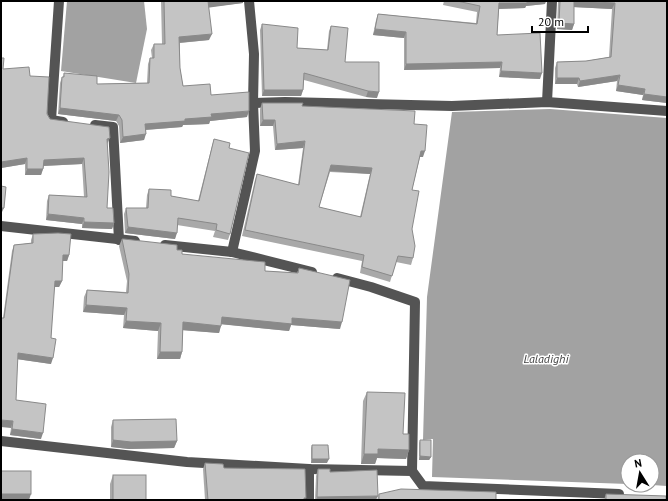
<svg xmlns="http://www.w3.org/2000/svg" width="668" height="501" font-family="'PT Sans',sans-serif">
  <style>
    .water { fill: #a2a2a2 }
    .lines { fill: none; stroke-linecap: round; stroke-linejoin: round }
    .minor { stroke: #545454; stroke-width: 10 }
    .wall { fill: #a9a9a9; fill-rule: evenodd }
    .shaded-wall { fill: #898989 }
    .building { fill: #c4c4c4; stroke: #898989; fill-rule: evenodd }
    .labels { text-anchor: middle; stroke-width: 3; stroke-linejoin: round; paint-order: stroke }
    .water-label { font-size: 12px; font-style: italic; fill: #434343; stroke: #fff }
  </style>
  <rect width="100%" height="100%" fill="#fff"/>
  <g class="water">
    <polygon points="67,1 144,1 147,29 136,83 61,71"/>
    <polygon points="550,109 667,118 667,486 652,485 652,461 628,461 628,484 432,477 433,439 423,440 427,297 452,112"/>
  </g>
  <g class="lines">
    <g class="minor">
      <polyline points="59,1 51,120 63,122"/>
      <polyline points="547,102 552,1"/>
      <polyline points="253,103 285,102 452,106 547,102 667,111"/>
      <polyline points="95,125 113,127 119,240"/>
      <polyline points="1,226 135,241"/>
      <polyline points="165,245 232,252 312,272"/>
      <polyline points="232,252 255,151 253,103 254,54 249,1"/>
      <polyline points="337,278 371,287 415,302 412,471"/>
      <polyline points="1,441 187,462 309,469 412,471 423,486 619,494"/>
      <polyline points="309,469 309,500"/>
    </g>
  </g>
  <g class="wall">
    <polygon points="161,1 243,1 243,3 209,7 209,40 180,43 180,68 183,86 211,95 247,117 210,121 209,124 183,125 182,127 146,130 144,140 120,143 119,126 116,121 58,114 60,83 62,77 63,77 64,73 97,84 147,83 148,64 150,58 152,58 151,50 154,44 162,44"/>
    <polygon points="444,1 546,1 545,4 526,6 525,8 499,9 497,35 540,79 499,77 500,68 404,70 404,38 373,35 376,20 378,14 476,23 477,12 443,5"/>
    <polygon points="558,1 667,1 667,103 642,100 643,95 616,91 617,81 578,87 577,84 555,84 555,68 557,62 586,61 609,57 612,9 574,7 574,24 572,30 557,29"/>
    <polygon points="262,24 297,48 327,50 329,31 331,26 345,62 377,98 366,97 304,80 303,90 301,96 262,96 260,30"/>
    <polygon points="1,58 3,69 30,76 50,119 107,144 107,208 114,223 112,229 82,228 82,224 46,220 47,201 49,195 84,197 82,164 44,166 41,175 25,175 25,164 1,168"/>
    <path d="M262 103 302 106 414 124 423 157H420L412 190V229L413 258 411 265 396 262 390 282 360 273 362 261 242 236 255 180 257 174 298 185 303 148 275 150 273 126H260V109ZM330 172 370 174 360 217 319 207Z"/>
    <polygon points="214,139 229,148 230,234 228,240 213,237 215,231 177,225 175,239 125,233 124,214 126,208 146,208 147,195 149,189 171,196 198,201 212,146"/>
    <polygon points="33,234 69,255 67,261 62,261 62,281 59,287 54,287 51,338 51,364 17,359 16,400 41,439 10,435 11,428 3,318 12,251 14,245 31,243 31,240"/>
    <polygon points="122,239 177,250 182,254 265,271 297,273 299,268 340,329 291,325 289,331 221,324 219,333 183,330 182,352 180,359 157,359 158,331 123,328 124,315 83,312 84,297 87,290 126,292 127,281 119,246"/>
    <polygon points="367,392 403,434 409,450 406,459 377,458 375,464 361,464 363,401"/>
    <polygon points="113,420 177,441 174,448 129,449 111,447 111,427"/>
    <polygon points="420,440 431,457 429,460 419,460 419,443"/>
    <polygon points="312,445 327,463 311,463 311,448"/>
    <polygon points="205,463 224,468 305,500 205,500 203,469"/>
    <polygon points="318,469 330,472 376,500 315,500 316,476"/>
    <polygon points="113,475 146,500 110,500 110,484"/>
    <polygon points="379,494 496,500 377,500"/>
    <polygon points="606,494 666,500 604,500"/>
  </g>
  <g class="shaded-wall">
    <polygon points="208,1 243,1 243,3 206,8"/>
    <polygon points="527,1 546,1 545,4 526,6 525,8 497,9 499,3"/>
    <polygon points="574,1 615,3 612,9 572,7"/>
    <polygon points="559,23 574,24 572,30 557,29"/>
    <polygon points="375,29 406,32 404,38 373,35"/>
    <polygon points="212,34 209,40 177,43 179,37"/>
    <polygon points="502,62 500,68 404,70 406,64"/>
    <polygon points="501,71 542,73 540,79 499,77"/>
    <polygon points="620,75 617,81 578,87 580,81"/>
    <polygon points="557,78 579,78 577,84 555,84"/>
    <polygon points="618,85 645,89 643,95 616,91"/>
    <polygon points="264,90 303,90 301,96 262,96"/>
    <polygon points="368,91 379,92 377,98 366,97"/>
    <polygon points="644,94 667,97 667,103 642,100"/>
    <polygon points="60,108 119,115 116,121 58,114"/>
    <polygon points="249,111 247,117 210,121 209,124 183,125 182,127 143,130 145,124 185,119 211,114"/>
    <polygon points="263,120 275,120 273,126 260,126"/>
    <polygon points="146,134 144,140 120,143 123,137"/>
    <polygon points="110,138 107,144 107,139"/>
    <polygon points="305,141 303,148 275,150 277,144"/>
    <polygon points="421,151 425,151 423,157 419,157"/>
    <polygon points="27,158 25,164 1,168 1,162"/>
    <polygon points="84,158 82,164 41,166 44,160"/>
    <polygon points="331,165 372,168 370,174 329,171"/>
    <polygon points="27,169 43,169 41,175 25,175"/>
    <polygon points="1,208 4,208 1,214"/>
    <polygon points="48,214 84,218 82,224 46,220"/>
    <polygon points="84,222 114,223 112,229 82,228"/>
    <polygon points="128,227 177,233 175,239 125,233"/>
    <polygon points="63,255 69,255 67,261 61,261"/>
    <polygon points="55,281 62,281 59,287 52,287"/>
    <polygon points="86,305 127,308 124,315 83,312"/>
    <polygon points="222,317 292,318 342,322 340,329 291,325 289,331 219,324"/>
    <polygon points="126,321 161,323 158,331 123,328"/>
    <polygon points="183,322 221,326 219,333 180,330"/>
    <polygon points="160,352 182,352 180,359 157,359"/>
    <polygon points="18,353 53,358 51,364 16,359"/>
    <polygon points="1,420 13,421 11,428 1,427"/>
    <polygon points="12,429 43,433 41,439 10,435"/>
    <polygon points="113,440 177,441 174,448 129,449 111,447"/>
    <polygon points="378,449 409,450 406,459 377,458 375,464 361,464 364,454"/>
    <polygon points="420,456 431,457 429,460 419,460"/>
    <polygon points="312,459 329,459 327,463 311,463"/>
    <polygon points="1,494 31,494 29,500 1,500"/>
    <polygon points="378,496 376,500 316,500 317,497"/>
  </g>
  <g class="building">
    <polygon points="164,1 211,1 208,1 212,34 179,37 180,68 183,86 210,84 211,95 249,92 249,111 211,114 212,117 185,119 185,121 145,124 146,134 123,137 122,120 119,115 60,108 62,77 64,77 64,73 97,76 97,84 149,83 150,58 154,58 154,44 165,44"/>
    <polygon points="457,1 527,1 527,3 499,3 497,35 540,33 542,73 501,71 502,62 406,64 406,32 375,29 378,14 477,24 480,6"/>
    <polygon points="560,1 574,1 574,24 559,23"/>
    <polygon points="575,1 667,1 667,97 644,94 645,89 618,85 620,75 580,81 579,78 557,78 557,62 586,61 611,57 615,3"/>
    <polygon points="262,24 298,28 297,48 328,50 331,26 348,28 345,62 379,62 379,92 368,91 304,73 303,90 264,90"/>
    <polygon points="1,58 4,58 3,69 29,67 30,76 49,77 47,114 50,119 109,127 110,138 107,139 109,172 107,208 113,208 114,223 84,222 84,218 48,214 49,195 87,197 84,158 44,160 43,169 27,169 27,158 1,162"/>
    <path d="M262 103H303L302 106 415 111 414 124 427 125 425 151H421L412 190 419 191 412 229 415 246 413 258 398 256 392 276 362 267 364 255 245 230 257 174 299 185 305 141 277 144 275 120H263ZM331 165 372 168 361 217 319 207Z"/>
    <polygon points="214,139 230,143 229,148 249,153 230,234 216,230 217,224 178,218 177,233 128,227 126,208 148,208 149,189 171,190 171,196 199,201"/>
    <polygon points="1,186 6,187 4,208 1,208"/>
    <polygon points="58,233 71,234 69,255 63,255 62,281 55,281 51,338 56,339 53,358 18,353 16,400 46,404 43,433 12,429 13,421 1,420 1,318 4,318 14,245 33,243 33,234"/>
    <polygon points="122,239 124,239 177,245 177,250 182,250 182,254 265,262 265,271 298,273 299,268 350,280 342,322 292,318 292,324 222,317 221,326 183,322 182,352 160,352 161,323 126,321 127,308 86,305 87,290 128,293 129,274"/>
    <polygon points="367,392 405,393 403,434 409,434 409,450 378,449 378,454 364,454"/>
    <polygon points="176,419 177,441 131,442 113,440 113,420"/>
    <polygon points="420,440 431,440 431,457 420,456"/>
    <polygon points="312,445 328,445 329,459 312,459"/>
    <polygon points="205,463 223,464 224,468 305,469 306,498 304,498 304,500 208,500"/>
    <polygon points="318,469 330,469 330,472 377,470 378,496 317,497"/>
    <rect x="1" y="471" width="30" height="23"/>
    <rect x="113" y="475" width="33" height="25"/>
    <polygon points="401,489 496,492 496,500 379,500 379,494"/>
    <polygon points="606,494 666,496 666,500 606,500"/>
  </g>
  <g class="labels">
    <g class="water-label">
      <text x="546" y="363">Laladighi</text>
    </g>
  </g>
  <rect width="668" height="501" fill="none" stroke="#000000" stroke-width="4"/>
  <g transform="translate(640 473) rotate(349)"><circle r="19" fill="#ffffff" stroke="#999999"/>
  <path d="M0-3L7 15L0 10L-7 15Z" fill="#000000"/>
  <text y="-6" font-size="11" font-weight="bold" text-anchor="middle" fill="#000000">N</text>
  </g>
  <path d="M532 26v6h56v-6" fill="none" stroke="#000000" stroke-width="2"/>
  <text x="538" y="26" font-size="12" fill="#000000" stroke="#ffffff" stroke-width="3" paint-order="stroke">20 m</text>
</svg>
